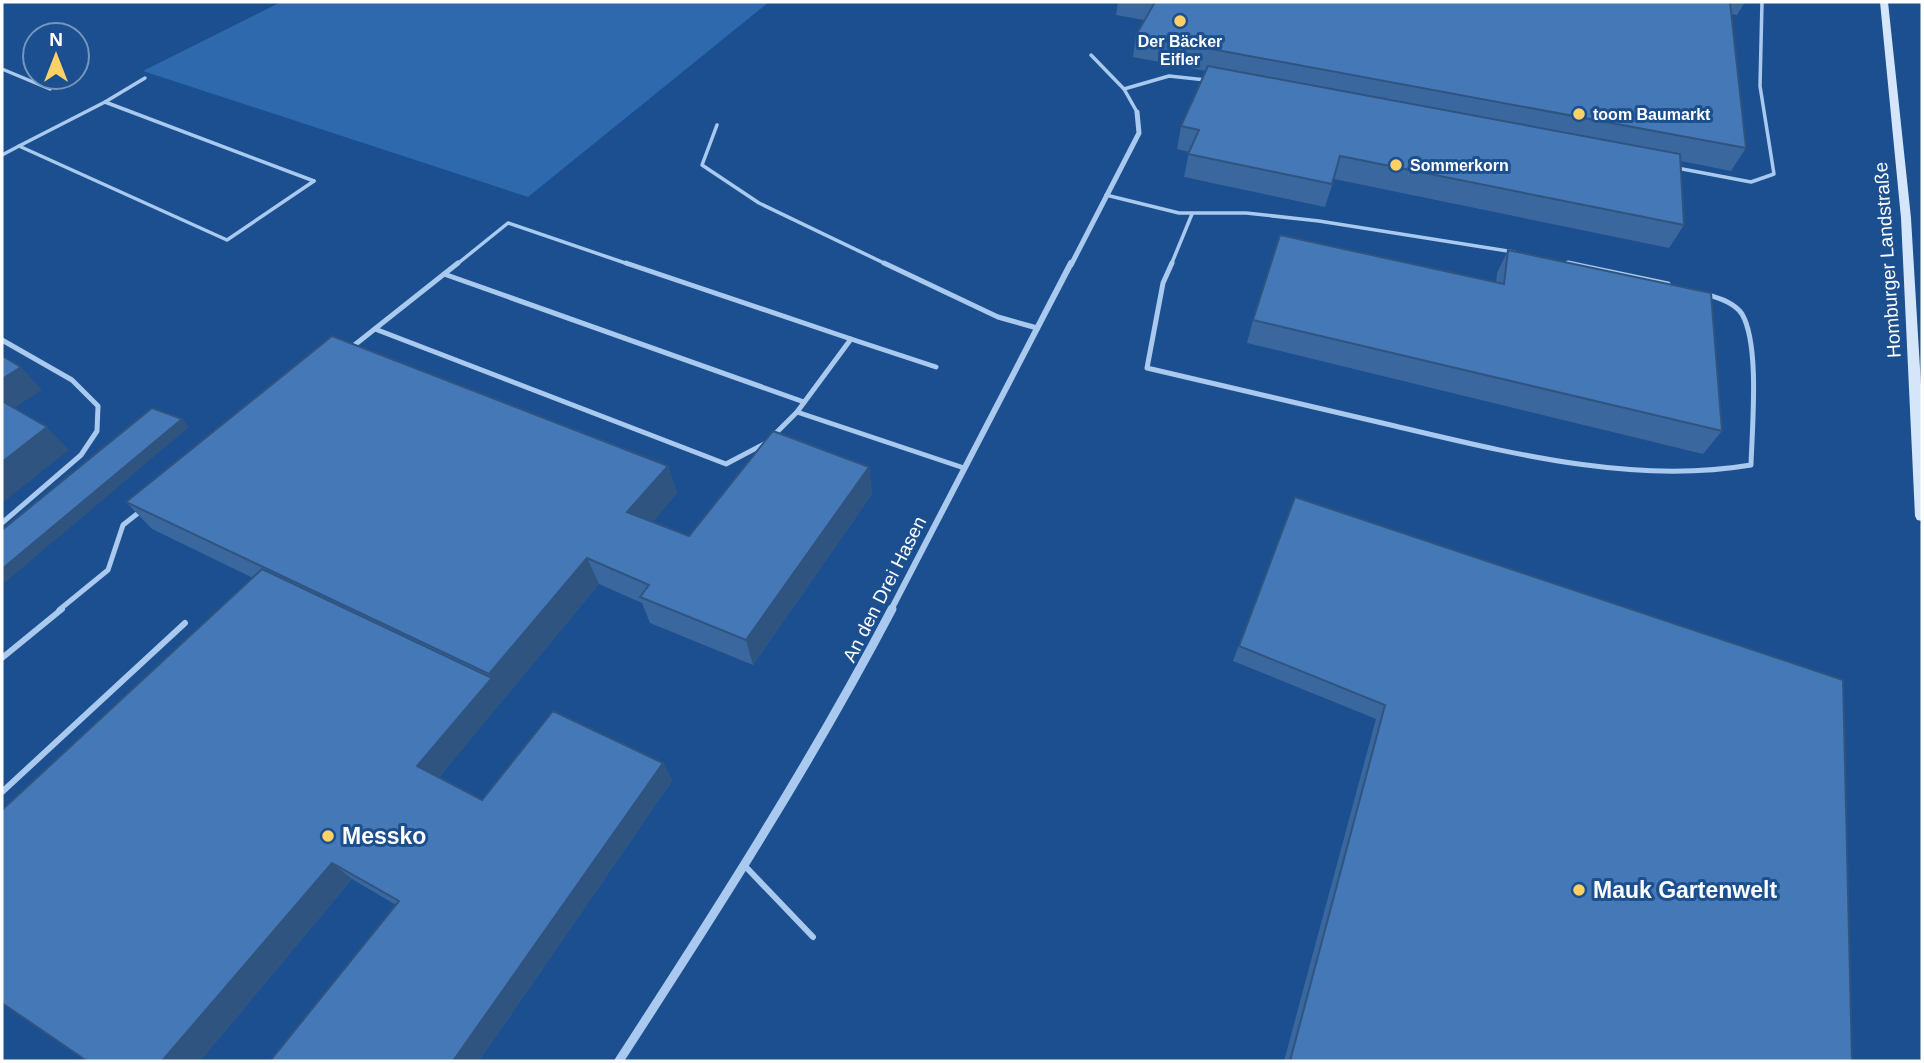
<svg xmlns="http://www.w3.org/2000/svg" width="1924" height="1063" font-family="Arial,sans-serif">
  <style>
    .green { fill: #2e69ad }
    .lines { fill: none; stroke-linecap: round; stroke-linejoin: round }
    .service-far2 { stroke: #a9c9ee; stroke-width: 3.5 }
    .service-far1 { stroke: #a9c9ee; stroke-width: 5 }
    .service { stroke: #a9c9ee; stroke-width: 6 }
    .minor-far2 { stroke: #a9c9ee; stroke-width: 5 }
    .minor-far1 { stroke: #a9c9ee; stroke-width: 6 }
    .minor { stroke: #a9c9ee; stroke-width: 9 }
    .secondary { fill: #d6e6fa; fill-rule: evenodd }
    .wall { fill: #3a679d }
    .shaded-wall { fill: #305480 }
    .building { fill: #4478b7; stroke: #305480; stroke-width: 2 }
    .poi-dot { fill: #ffd166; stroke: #1b4f8f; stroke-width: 2.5 }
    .labels { text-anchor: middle; stroke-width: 6; stroke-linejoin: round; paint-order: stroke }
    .far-poi-label { font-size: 16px; font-weight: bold; fill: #fff; stroke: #1b4f8f; text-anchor: start }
    .street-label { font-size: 19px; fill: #fff; stroke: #1b4f8f }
    .near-poi-label { font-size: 23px; font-weight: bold; fill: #fff; stroke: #1b4f8f; text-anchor: start }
  </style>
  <rect width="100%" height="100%" fill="#1b4f8f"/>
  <polygon class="green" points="281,2 769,2 528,197 143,71"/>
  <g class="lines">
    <g class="service-far2">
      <polyline points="1091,55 1124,89 1137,112"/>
      <polyline points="2,69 50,89"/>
      <polyline points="1124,89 1169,76 1206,80"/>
      <polyline points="105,102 145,78"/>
      <polyline points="717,125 702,165 759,203 888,265"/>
      <polyline points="19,146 105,102 314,181"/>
      <polyline points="2,155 19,146 227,240 314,181"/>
      <polyline points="1677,168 1751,182 1774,174 1760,86 1762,2"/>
      <polyline points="1106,195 1179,213 1246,213 1319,221 1514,252"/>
      <polyline points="1568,263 1575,265"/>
      <polyline points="456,265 508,223 631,265"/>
      <polyline points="1171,265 1192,214"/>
    </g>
    <g class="service-far1">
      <polyline points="626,263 851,339 797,412 773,436"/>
      <polyline points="884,263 998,317 1037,328"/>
      <path d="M1172 263 1163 283 1147 368C1230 387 1312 407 1395 426 1510 453 1633 485 1751 465 1752 428 1760 345 1742 314 1734 302 1718 298 1705 294"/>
      <polyline points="1568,263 1668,284"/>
      <polyline points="444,274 804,402"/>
      <polyline points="375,329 726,464 766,443"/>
      <polyline points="851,339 936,367"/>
      <polyline points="2,340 72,380 98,406 97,431 81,455 2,523"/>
      <polyline points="352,347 458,263"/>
      <polyline points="797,412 964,468"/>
      <polyline points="59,610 108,570 123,525 142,510"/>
    </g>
    <g class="service">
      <polyline points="2,658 62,609"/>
      <polyline points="2,792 185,623"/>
      <polyline points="745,866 813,937"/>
    </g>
    <polyline class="minor-far2" points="1071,265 1139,133 1137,112"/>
    <polyline class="minor-far1" points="891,610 1071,263"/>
    <path class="minor" d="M619 1061C715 913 810 765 892 609"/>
    <polygon class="secondary" points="1880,2 1888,2 1911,218 1922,402 1922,521 1917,520 1915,516 1901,218"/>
  </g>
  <g class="wall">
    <polygon points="1118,2 1745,2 1737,15 1731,14 1746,148 1731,171 1681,161 1684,225 1669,248 1334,179 1325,207 1184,177 1189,152 1177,149 1181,126 1206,71 1133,57 1136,35 1144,20 1116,15"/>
    <polygon points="1508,250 1722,431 1703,454 1247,343 1253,320 1496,283 1497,273"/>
    <polygon points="668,466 677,493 652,522 689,536 869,467 872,494 753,665 650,623 642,603 599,584 439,777 482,800 663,763 672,781 479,1061 270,1061 396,905 352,879 200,1061 87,1061 253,578 152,529 126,502"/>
    <polygon points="1295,497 1852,1061 1284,1061 1376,719 1233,661"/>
  </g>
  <g class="shaded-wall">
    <polygon points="21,367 42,390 6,413 2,409 2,379"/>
    <polygon points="182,419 189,427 2,585 2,569"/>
    <polygon points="47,427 69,450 2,503 2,462"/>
    <polygon points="668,466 677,493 638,539 627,512"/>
    <polygon points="869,467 872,494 753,665 746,640"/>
    <polygon points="587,558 599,584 433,784 417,766 492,678 489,674"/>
    <polygon points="663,763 672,781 479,1061 453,1061"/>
    <polygon points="332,863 352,879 200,1061 162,1061"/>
  </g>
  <g class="building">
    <polygon points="1155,2 1730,2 1746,148 1136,35"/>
    <polygon points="1208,66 1680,154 1684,225 1340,156 1332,184 1188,154 1199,130 1181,126"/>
    <polygon points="1280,235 1504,284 1508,250 1711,293 1722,431 1253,320"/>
    <polygon points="332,336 668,466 627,512 689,536 773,431 869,467 746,640 640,597 649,585 587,558 489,674 126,502"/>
    <polygon points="2,356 21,367 2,379"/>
    <polygon points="2,401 47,427 2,462"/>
    <polygon points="152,408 182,419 2,569 2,530"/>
    <polygon points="1295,497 1843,680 1852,1061 1290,1061 1385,705 1239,646"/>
    <polygon points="262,569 492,678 417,766 482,800 553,711 663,763 453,1061 270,1061 399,901 332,863 162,1061 87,1061 2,1003 2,810"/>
  </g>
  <g class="poi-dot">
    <circle cx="1180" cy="21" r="7"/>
    <circle cx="1579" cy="114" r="7"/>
    <circle cx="1396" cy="165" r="7"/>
    <circle cx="328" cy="836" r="7"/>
    <circle cx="1579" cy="890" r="7"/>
  </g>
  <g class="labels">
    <g class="far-poi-label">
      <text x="1180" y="47" text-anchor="middle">Der Bäcker<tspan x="1180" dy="18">Eifler</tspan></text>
      <text x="1593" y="120">toom Baumarkt</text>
      <text x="1410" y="171">Sommerkorn</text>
    </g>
    <g class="street-label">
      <text transform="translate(1887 260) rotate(-94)" y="7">Homburger Landstraße</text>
      <text transform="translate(884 589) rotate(-63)" y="7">An den Drei Hasen</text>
    </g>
    <g class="near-poi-label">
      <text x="342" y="844">Messko</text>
      <text x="1593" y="898">Mauk Gartenwelt</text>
    </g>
  </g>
  <rect width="1924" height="1063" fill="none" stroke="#ffffff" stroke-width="7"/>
  <g transform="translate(56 56)"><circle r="33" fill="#1b4f8f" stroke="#7695bc" stroke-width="2"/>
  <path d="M0-5L12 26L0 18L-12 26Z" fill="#ffd166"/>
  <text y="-10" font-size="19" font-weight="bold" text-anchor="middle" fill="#ffffff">N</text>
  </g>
</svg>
